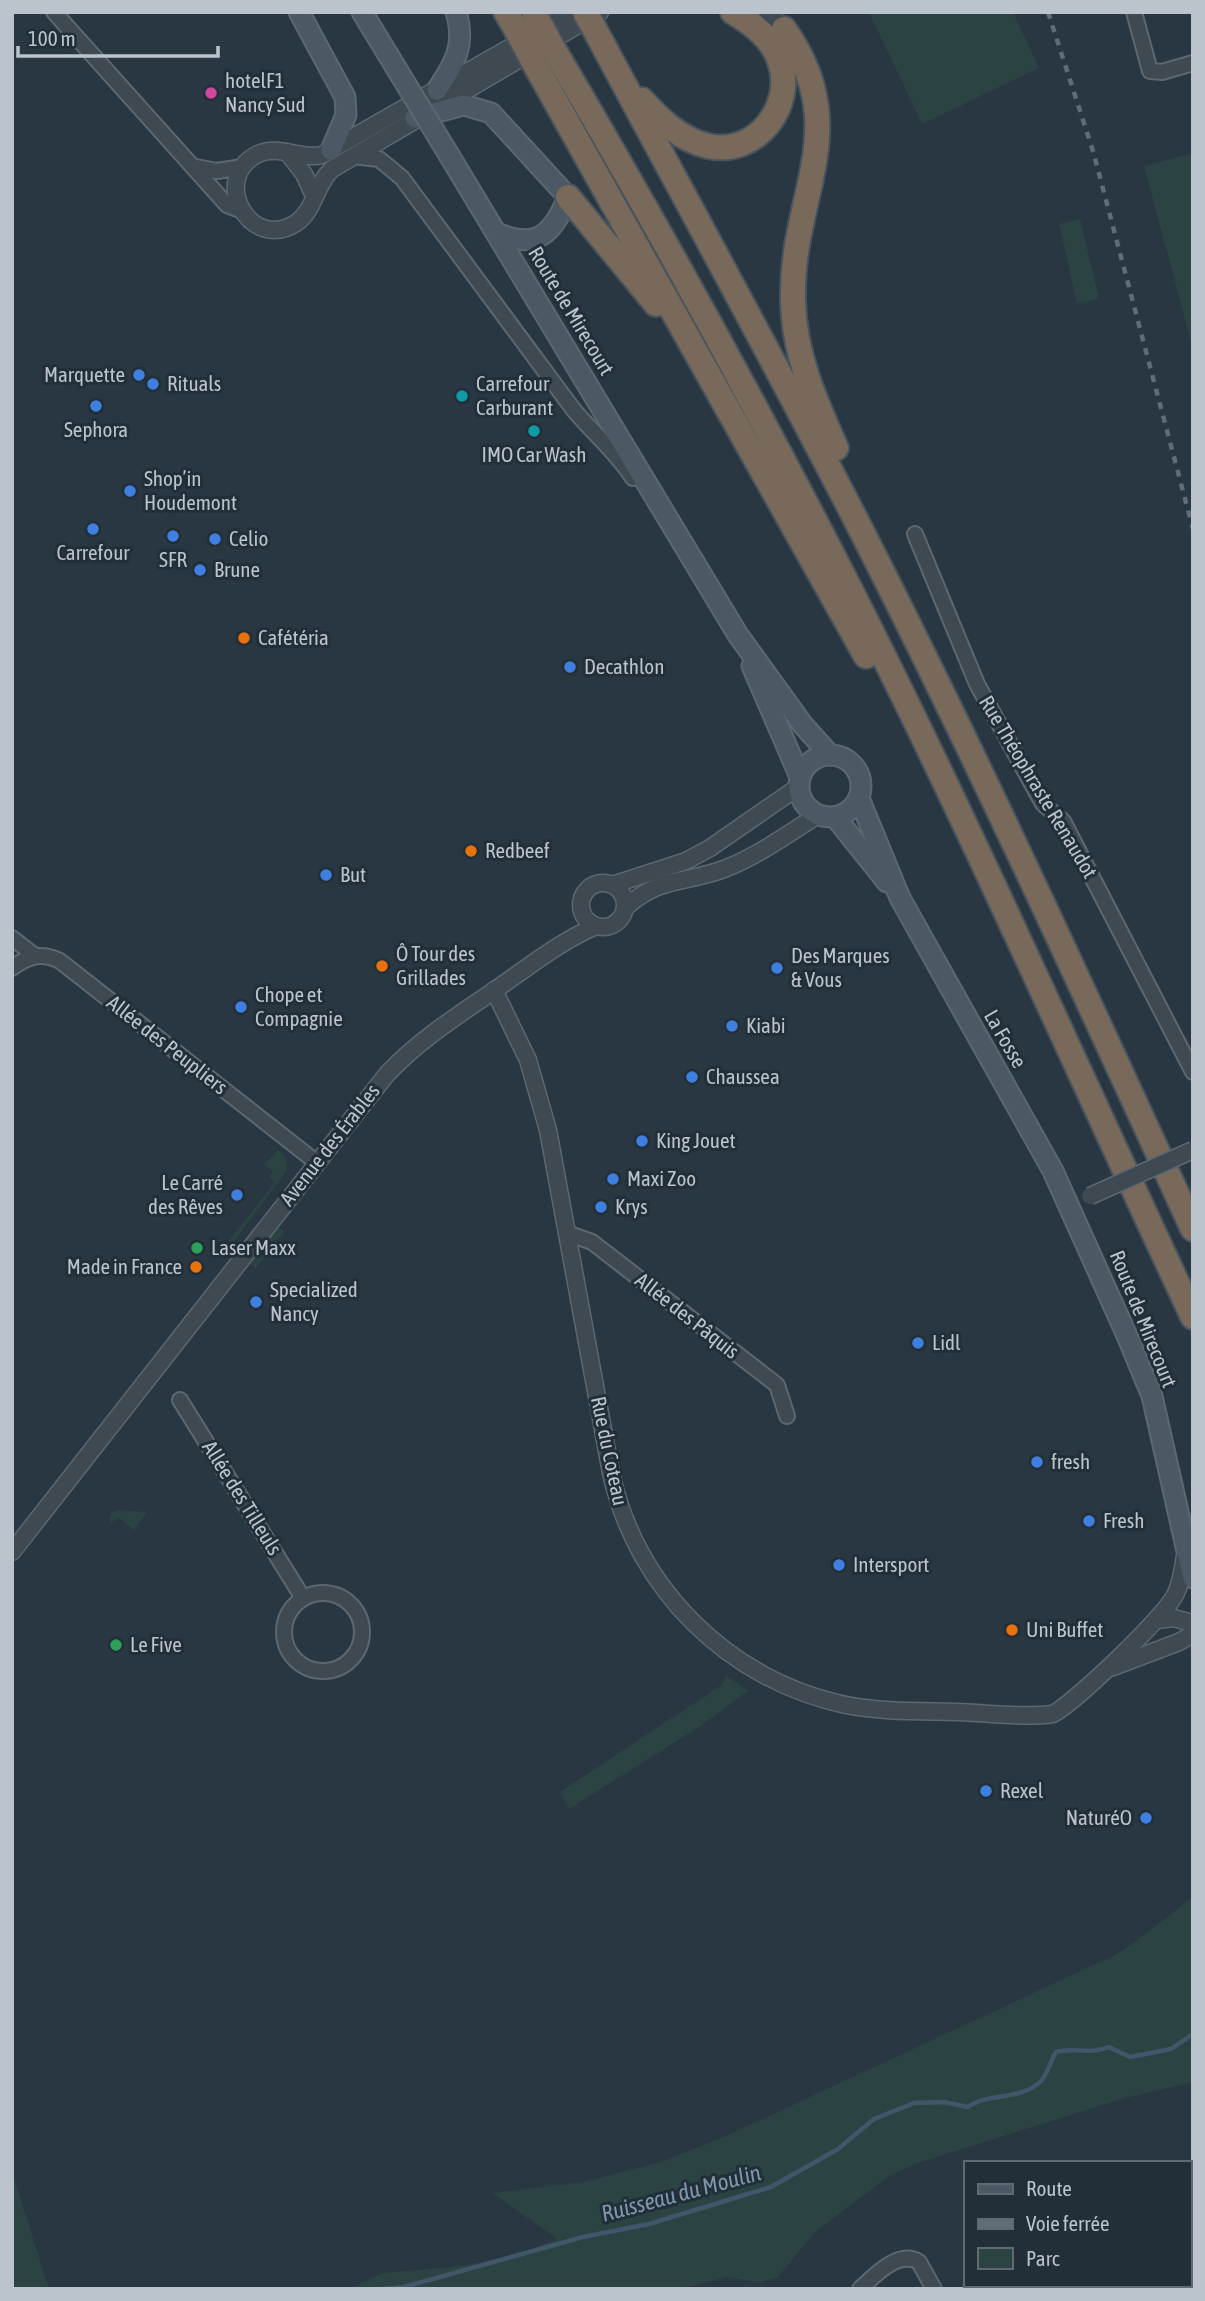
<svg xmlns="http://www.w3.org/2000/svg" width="1205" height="2301" font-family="'Asap Condensed',sans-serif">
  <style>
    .green { fill: #2b4443 }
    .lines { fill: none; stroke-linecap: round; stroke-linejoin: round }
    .stream { stroke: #40576a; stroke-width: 4.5 }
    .minor-casing { stroke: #5c6770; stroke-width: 18 }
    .tertiary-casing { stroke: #5c6770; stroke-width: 19 }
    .secondary-casing { stroke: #5c6770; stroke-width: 23 }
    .motorway-casing { stroke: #48545d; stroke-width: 28 }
    .minor { stroke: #3e4952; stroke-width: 14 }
    .tertiary { stroke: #3e4952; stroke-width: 16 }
    .secondary { stroke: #4c5965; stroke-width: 19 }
    .motorway { stroke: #78695b; stroke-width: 24 }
    .rail { stroke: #606d79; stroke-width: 4.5; stroke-dasharray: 7 7; stroke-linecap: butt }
    .tertiary-bridge-casing { stroke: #5c6770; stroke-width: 19; stroke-linecap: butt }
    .secondary-bridge-casing { stroke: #5c6770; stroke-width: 23; stroke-linecap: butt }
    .motorway-bridge-casing { stroke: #48545d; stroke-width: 28; stroke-linecap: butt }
    .tertiary-bridge { stroke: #3e4952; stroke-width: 16 }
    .secondary-bridge { stroke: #4c5965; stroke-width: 19 }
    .motorway-bridge { stroke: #78695b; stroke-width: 24 }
    .hotel-dot { fill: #d1479c; stroke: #222e38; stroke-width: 2.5 }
    .shop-dot { fill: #3f7fe0; stroke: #222e38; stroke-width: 2.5 }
    .culture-dot { fill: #0f9aa8; stroke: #222e38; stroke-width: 2.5 }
    .food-dot { fill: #e8710a; stroke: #222e38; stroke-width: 2.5 }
    .leisure-dot { fill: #2e9e5b; stroke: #222e38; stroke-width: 2.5 }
    .labels { text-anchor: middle; stroke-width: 6; stroke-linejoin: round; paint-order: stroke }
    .poi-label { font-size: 21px; fill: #bbc4cc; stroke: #222e38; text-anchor: start }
    .street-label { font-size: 21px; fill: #bbc4cc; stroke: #222e38 }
    .water-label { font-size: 23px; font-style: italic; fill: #7e97ac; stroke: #222e38 }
  </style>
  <rect width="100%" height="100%" fill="#293743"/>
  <g class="green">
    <polygon points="869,12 1013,12 1039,68 922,124"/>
    <polygon points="1193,153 1193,349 1144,166"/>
    <polygon points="1080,219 1099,299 1077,303 1059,224"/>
    <polygon points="278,1150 286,1158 287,1170 225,1253 221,1251 275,1182 269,1177 273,1171 264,1165"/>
    <polygon points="277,1226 284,1232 256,1268 248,1262"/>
    <polygon points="116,1510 147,1512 134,1530 118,1517 110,1524 110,1514"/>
    <polygon points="726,1675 748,1691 702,1725 569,1809 560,1792 722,1685"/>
    <polygon points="1193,1897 1193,2082 1125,2098 917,2163 889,2176 815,2232 777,2278 758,2282 727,2277 678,2289 350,2289 382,2273 455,2267 512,2256 557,2239 493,2193 584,2182 664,2161 726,2136 1113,1956 1131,1945"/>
    <polygon points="12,2172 49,2289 12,2289"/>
  </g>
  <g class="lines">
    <path class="stream" d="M382 2289 404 2287 583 2237 649 2224 771 2187 838 2149 874 2119 914 2103 944 2102 968 2107C989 2092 1021 2101 1041 2081 1047 2075 1051 2060 1056 2052 1074 2047 1091 2055 1109 2047L1130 2057 1171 2049 1193 2034"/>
    <defs>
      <g id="minor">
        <polyline points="54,12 227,205 240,210"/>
        <polyline points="1134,12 1150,71 1162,72 1193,63"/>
        <path d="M353 156 379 159 402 178 573 409C593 433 616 452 633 478"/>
        <polyline points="196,167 217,171 242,167"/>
        <polyline points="915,534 977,684 1043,804 1063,821 1193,1072"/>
        <polyline points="12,938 34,955"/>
        <path d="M12 968C28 956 41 952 60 961L316 1162"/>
        <polyline points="567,1233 592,1242 777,1385 787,1416"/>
        <polyline points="180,1400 303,1598"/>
        <circle cx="323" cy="1632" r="39"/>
        <path d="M860 2289C874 2276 899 2249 919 2262L934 2289"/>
        <polyline points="1032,2289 1039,2285"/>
      </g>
      <g id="tertiary">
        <path d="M572 12 322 155C300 160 279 144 258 154 209 178 250 253 296 223 315 210 315 185 332 169L600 12"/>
        <polyline points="768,12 784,29"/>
        <polyline points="287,152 304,174 314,196"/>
        <circle cx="603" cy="905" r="22"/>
        <polyline points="612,885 686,861 710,848 798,787"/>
        <path d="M625 908C660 876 684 884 724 869 756 857 788 834 818 815"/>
        <path d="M494 990 528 1060 548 1130 611 1473C637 1590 729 1680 846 1705 882 1712 920 1711 957 1712 988 1713 1022 1718 1053 1714 1074 1703 1167 1615 1176 1593 1182 1581 1183 1565 1186 1551"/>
        <path d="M12 1552 387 1074C419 1040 457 1016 495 990 527 968 559 942 596 926"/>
        <polyline points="1157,1620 1173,1618 1193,1623"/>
        <polyline points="1113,1667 1179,1642 1193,1634"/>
      </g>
      <g id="secondary">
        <polyline points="299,12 345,97 346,115 331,150"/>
        <polyline points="362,12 387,53"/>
        <path d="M437 90C455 63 466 45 456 12"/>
        <path d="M415 118 464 105 491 113 568 197C553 234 537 250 497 233"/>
        <polyline points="449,155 738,635 803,725 830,755"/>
        <polyline points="752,666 800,777"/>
        <circle cx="830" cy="786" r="31"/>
        <polyline points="859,798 900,898 1053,1171 1128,1338 1152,1396 1193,1578"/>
        <polyline points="835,817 887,882"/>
      </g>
      <g id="motorway">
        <polyline points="506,12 516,29"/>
        <path d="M594 28C682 193 772 356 857 522 976 755 1084 992 1193 1229"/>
        <path d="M784 29C855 129 790 195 793 301 794 354 815 401 836 448"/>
        <path d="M554 50C658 226 756 405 849 587 971 827 1079 1074 1193 1317"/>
        <polyline points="533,61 866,656"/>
        <path d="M642 100C660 120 681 140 708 146 756 157 795 106 780 62 773 39 753 24 733 12"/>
        <polyline points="568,197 656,304"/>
      </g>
    </defs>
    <use href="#minor" class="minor-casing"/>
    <use href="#tertiary" class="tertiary-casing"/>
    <use href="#secondary" class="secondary-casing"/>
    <use href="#motorway" class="motorway-casing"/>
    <use href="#minor" class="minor"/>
    <use href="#tertiary" class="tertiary"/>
    <use href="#secondary" class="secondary"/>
    <use href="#motorway" class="motorway"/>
    <polyline class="rail" points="1048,12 1093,151 1193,529"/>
    <defs>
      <polyline id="tertiary-bridge" points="1090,1196 1193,1150"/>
      <polyline id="secondary-bridge" points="387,53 449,155"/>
      <g id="motorway-bridge">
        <polyline points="585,12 594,28"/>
        <polyline points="535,15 554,50"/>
        <polyline points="516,29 533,61"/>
      </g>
    </defs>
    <use href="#tertiary-bridge" class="tertiary-bridge-casing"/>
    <use href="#secondary-bridge" class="secondary-bridge-casing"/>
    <use href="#motorway-bridge" class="motorway-bridge-casing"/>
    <use href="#tertiary-bridge" class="tertiary-bridge"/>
    <use href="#secondary-bridge" class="secondary-bridge"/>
    <use href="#motorway-bridge" class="motorway-bridge"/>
  </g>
  <circle class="hotel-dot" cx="211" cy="93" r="7"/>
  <g class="shop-dot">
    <circle cx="139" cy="375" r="7"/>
    <circle cx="153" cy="384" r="7"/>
    <circle cx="96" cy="406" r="7"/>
    <circle cx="130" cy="491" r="7"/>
    <circle cx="93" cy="529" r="7"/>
    <circle cx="173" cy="536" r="7"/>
    <circle cx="215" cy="539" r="7"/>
    <circle cx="200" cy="570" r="7"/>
    <circle cx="570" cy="667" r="7"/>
    <circle cx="326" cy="875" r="7"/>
    <circle cx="777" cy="968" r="7"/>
    <circle cx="241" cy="1007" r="7"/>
    <circle cx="732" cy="1026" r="7"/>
    <circle cx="692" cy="1077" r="7"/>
    <circle cx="642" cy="1141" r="7"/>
    <circle cx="613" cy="1179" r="7"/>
    <circle cx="237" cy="1195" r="7"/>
    <circle cx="601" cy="1207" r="7"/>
    <circle cx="256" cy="1302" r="7"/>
    <circle cx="918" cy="1343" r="7"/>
    <circle cx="1037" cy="1462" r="7"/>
    <circle cx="1089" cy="1521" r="7"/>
    <circle cx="839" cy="1565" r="7"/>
    <circle cx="986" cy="1791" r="7"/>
    <circle cx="1146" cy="1818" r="7"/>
  </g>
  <g class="culture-dot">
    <circle cx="462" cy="396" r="7"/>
    <circle cx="534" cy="431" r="7"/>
  </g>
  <g class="food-dot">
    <circle cx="244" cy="638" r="7"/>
    <circle cx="471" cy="851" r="7"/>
    <circle cx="382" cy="966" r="7"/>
    <circle cx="196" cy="1267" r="7"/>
    <circle cx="1012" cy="1630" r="7"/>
  </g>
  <g class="leisure-dot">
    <circle cx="197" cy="1248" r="7"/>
    <circle cx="116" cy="1645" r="7"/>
  </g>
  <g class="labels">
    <g class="poi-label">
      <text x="225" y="88">hotelF1<tspan x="225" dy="24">Nancy Sud</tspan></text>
      <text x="125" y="382" text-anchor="end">Marquette</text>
      <text x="167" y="391">Rituals</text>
      <text x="476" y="391">Carrefour<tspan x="476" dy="24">Carburant</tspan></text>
      <text x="96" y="437" text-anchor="middle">Sephora</text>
      <text x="534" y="462" text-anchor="middle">IMO Car Wash</text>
      <text x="144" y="486">Shop’in<tspan x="144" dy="24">Houdemont</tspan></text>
      <text x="229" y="546">Celio</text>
      <text x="93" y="560" text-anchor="middle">Carrefour</text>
      <text x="173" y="567" text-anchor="middle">SFR</text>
      <text x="214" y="577">Brune</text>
      <text x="258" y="645">Cafétéria</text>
      <text x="584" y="674">Decathlon</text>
      <text x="485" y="858">Redbeef</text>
      <text x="340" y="882">But</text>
      <text x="396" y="961">Ô Tour des<tspan x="396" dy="24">Grillades</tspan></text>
      <text x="791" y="963">Des Marques<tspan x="791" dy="24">&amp; Vous</tspan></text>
      <text x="255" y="1002">Chope et<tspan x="255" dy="24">Compagnie</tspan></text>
      <text x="746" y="1033">Kiabi</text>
      <text x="706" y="1084">Chaussea</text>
      <text x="656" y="1148">King Jouet</text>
      <text x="627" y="1186">Maxi Zoo</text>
      <text x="223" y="1190" text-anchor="end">Le Carré<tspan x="223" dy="24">des Rêves</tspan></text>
      <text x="615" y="1214">Krys</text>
      <text x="211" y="1255">Laser Maxx</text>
      <text x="182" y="1274" text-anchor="end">Made in France</text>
      <text x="270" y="1297">Specialized<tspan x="270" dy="24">Nancy</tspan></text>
      <text x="932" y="1350">Lidl</text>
      <text x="1051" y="1469">fresh</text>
      <text x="1103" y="1528">Fresh</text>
      <text x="853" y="1572">Intersport</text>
      <text x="1026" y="1637">Uni Buffet</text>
      <text x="130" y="1652">Le Five</text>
      <text x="1000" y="1798">Rexel</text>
      <text x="1132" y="1825" text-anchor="end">NaturéO</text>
    </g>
    <g class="street-label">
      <text transform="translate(571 311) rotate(59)" y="7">Route de Mirecourt</text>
      <text transform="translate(1038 787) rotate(59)" y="7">Rue Théophraste Renaudot</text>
      <text transform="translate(1005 1039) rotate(60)" y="7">La Fosse</text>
      <text transform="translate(167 1045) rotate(38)" y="7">Allée des Peupliers</text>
      <text transform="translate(330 1145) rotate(-52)" y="7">Avenue des Érables</text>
      <text transform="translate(687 1316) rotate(38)" y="7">Allée des Pâquis</text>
      <text transform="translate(1143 1319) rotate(68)" y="7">Route de Mirecourt</text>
      <text transform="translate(609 1451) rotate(78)" y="7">Rue du Coteau</text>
      <text transform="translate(242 1498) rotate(58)" y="7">Allée des Tilleuls</text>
    </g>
    <g class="water-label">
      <text transform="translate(681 2193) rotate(-15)" y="8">Ruisseau du Moulin</text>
    </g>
  </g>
  <rect width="1205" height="2301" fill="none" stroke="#bbc4cc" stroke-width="28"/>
  <rect x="964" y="2161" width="228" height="126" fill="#222e38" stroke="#5f6a73" stroke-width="2"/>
  <rect x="978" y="2184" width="35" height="10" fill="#4c5965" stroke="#5f6a73" stroke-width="2"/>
  <text x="1026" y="2196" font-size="21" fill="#bbc4cc">Route</text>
  <rect x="978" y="2219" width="35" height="10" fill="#606d79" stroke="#5f6a73" stroke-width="2"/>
  <text x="1026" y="2231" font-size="21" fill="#bbc4cc">Voie ferrée</text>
  <rect x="978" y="2248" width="35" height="21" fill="#2b4443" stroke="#5f6a73" stroke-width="2"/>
  <text x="1026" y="2266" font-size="21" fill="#bbc4cc">Parc</text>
  <path d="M18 46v10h200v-10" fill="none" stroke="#bbc4cc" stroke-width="3.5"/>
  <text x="28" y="46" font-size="21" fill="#bbc4cc" stroke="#222e38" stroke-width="5" paint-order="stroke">100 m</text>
</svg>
